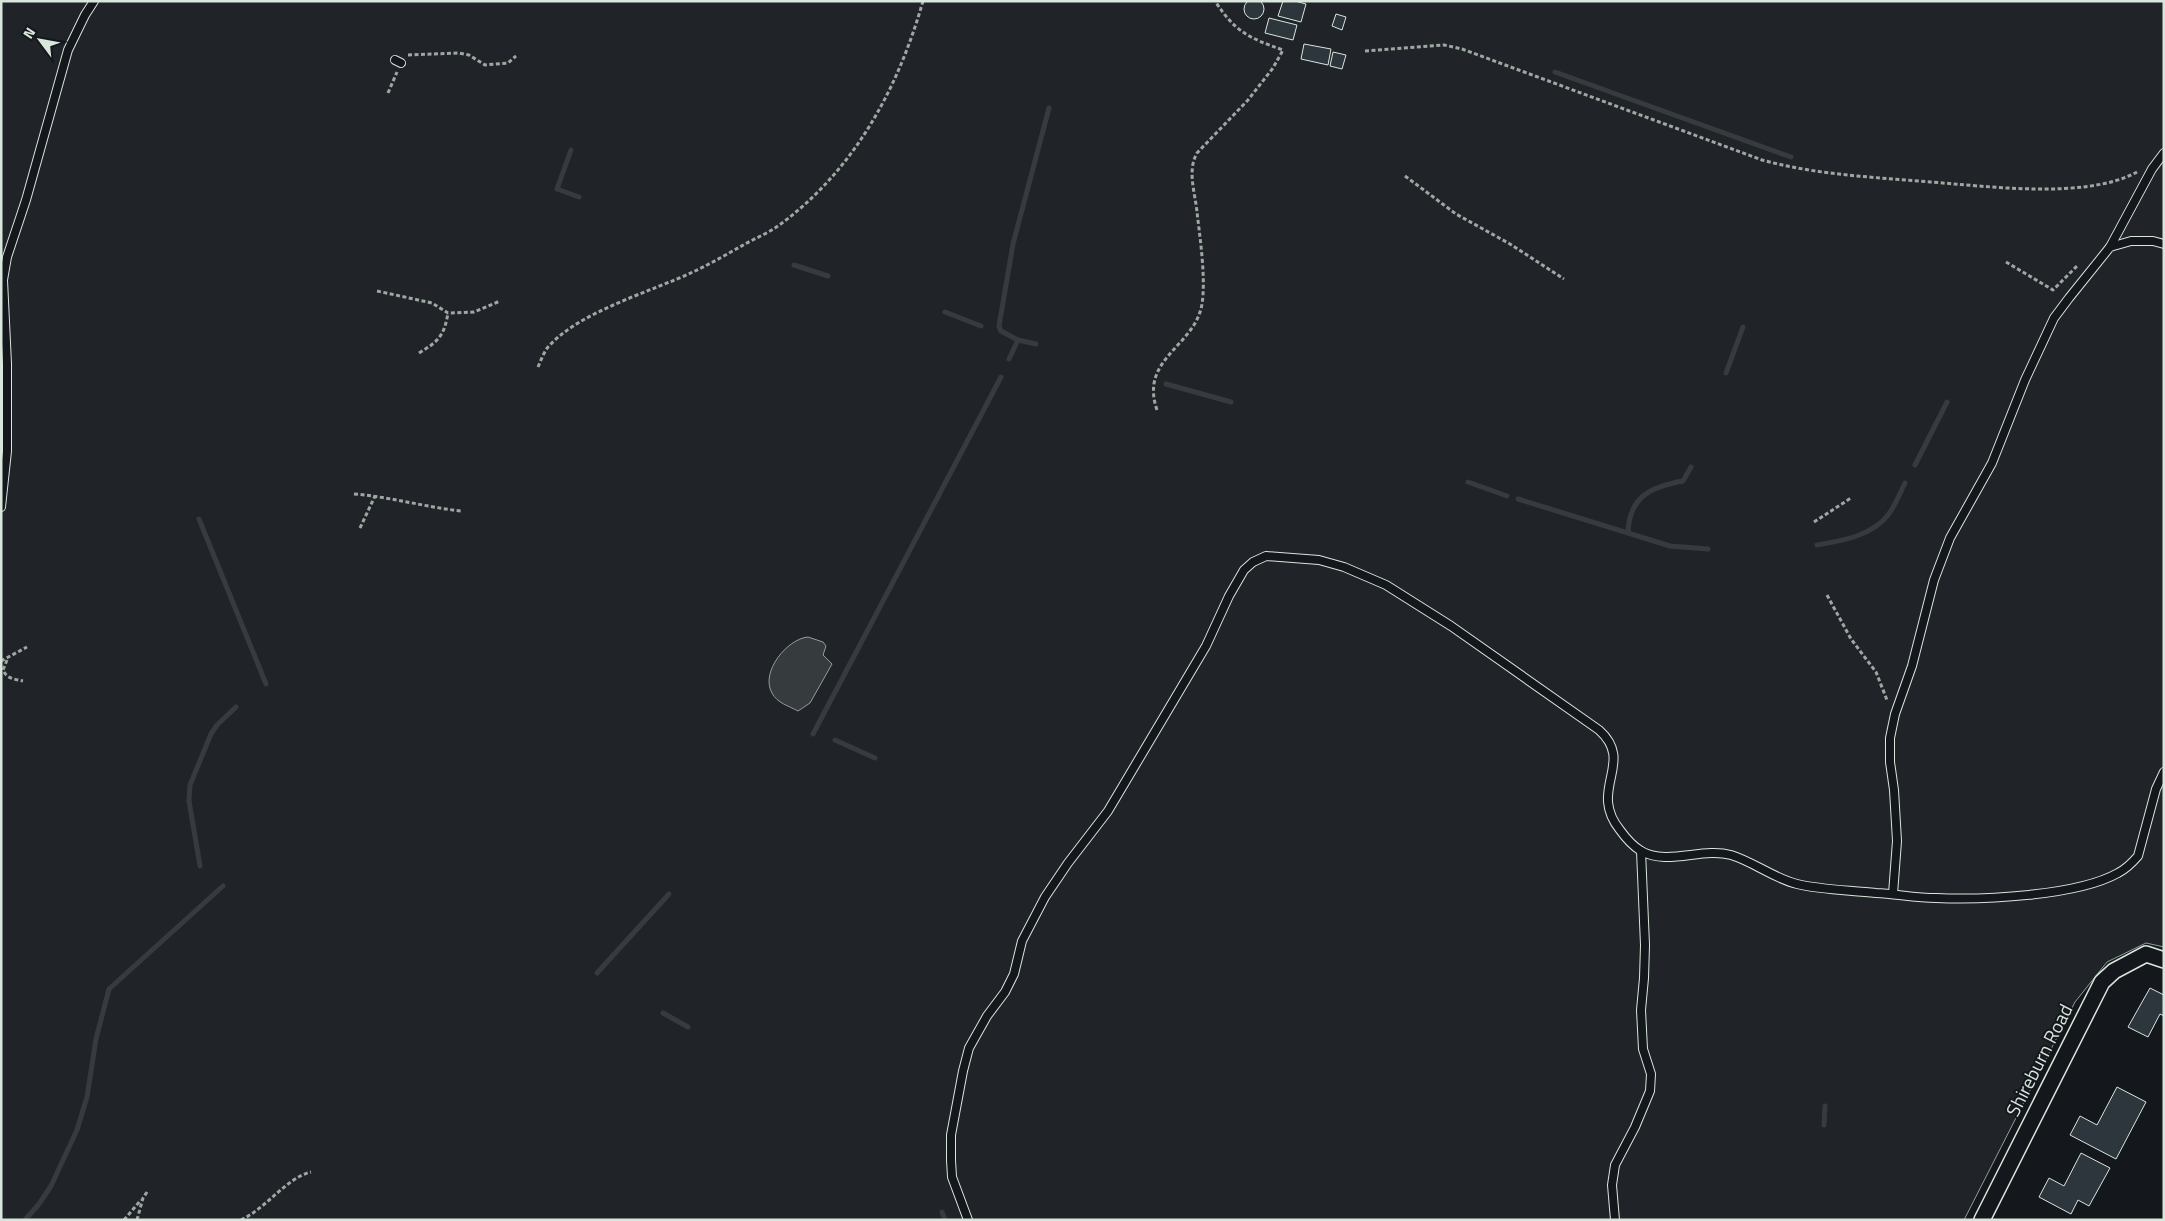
<svg xmlns="http://www.w3.org/2000/svg" width="2165" height="1221" font-family="'Titillium Web',sans-serif">
  <style>
    .green { fill: #202428; stroke: #939e99 }
    .water { fill: #363b3e; stroke: #939e99 }
    .lines { fill: none; stroke-linecap: round; stroke-linejoin: round }
    .stream { stroke: #363b3e; stroke-width: 5 }
    .building { fill: #2c363c; stroke: #d8e6dc }
    .service-casing { stroke: #d8e6dc; stroke-width: 10 }
    .minor-casing { stroke: #d8e6dc; stroke-width: 18 }
    .path { stroke: #9da8a2; stroke-width: 3; stroke-dasharray: 4 2.5; stroke-linecap: butt }
    .service { stroke: #14181c; stroke-width: 8 }
    .minor { stroke: #14181c; stroke-width: 15 }
    .labels { text-anchor: middle; stroke-width: 4; stroke-linejoin: round; paint-order: stroke }
    .street-label { font-size: 19px; fill: #d8e6dc; stroke: #14181c }
  </style>
  <rect width="100%" height="100%" fill="#14181c"/>
  <polygon class="green" points="1,1 2164,1 2164,947 2146,943 2107,962 2075,1002 1964,1220 1,1220"/>
  <path class="water" d="M808 637 823 642 826 646 823 655 832 664 810 703 798 711C789 706 777 703 772 693 760 672 787 639 808 637Z"/>
  <g class="lines">
    <g class="stream">
      <polyline points="1555,72 1791,157"/>
      <polyline points="571,150 557,189 579,197"/>
      <polyline points="794,265 828,276"/>
      <polyline points="945,312 981,326"/>
      <polyline points="1036,344 1018,340 1001,331 999,326 1013,244 1049,108"/>
      <polyline points="1009,359 1018,340"/>
      <polyline points="1726,373 1743,327"/>
      <polyline points="1166,384 1231,402"/>
      <polyline points="1915,465 1947,402"/>
      <polyline points="1468,482 1507,496"/>
      <polyline points="1518,499 1670,546 1708,549"/>
      <polyline points="199,519 266,684"/>
      <path d="M1628 533C1629 497 1650 487 1683 481L1691 467"/>
      <path d="M1817 545C1841 541 1872 536 1888 515 1895 506 1900 493 1905 483"/>
      <polyline points="813,734 1001,377"/>
      <polyline points="835,740 875,758"/>
      <polyline points="200,866 189,801 190,785 211,734 217,725 236,707"/>
      <polyline points="597,973 669,894"/>
      <polyline points="663,1013 688,1027"/>
      <polyline points="1824,1125 1825,1106"/>
      <polyline points="942,1212 945,1220"/>
      <polyline points="25,1220 39,1204 51,1186 77,1130 87,1097 96,1039 109,989 223,886"/>
    </g>
  </g>
  <g class="building">
    <circle cx="1254" cy="9" r="10"/>
    <polygon points="1283,1 1295,1 1306,4 1301,22 1278,16"/>
    <polygon points="1336,14 1346,17 1342,30 1332,26"/>
    <polygon points="1269,18 1297,25 1293,40 1265,33"/>
    <polygon points="1304,44 1331,49 1328,65 1301,59"/>
    <polygon points="1333,52 1346,55 1342,69 1330,66"/>
    <polygon points="2150,988 2164,995 2164,1016 2160,1014 2148,1037 2128,1027"/>
    <polygon points="2117,1087 2146,1102 2116,1159 2070,1135 2080,1116 2097,1125"/>
    <polygon points="2081,1153 2110,1168 2089,1206 2078,1200 2071,1214 2039,1197 2049,1178 2064,1186"/>
  </g>
  <g class="lines">
    <defs>
      <g id="service">
        <polyline points="395,60 401,63"/>
        <polyline points="2110,247 2152,169 2164,153"/>
        <polyline points="1,507 7,451 7,364 3,280 7,257 26,200 68,50 85,15 94,1"/>
        <polyline points="1893,894 1897,841 1894,790 1890,762 1890,738 1895,714 1912,666 1934,580 1950,538 1992,463 2025,380 2054,318 2069,298 2110,247 2131,241 2153,241 2164,244"/>
        <path d="M968 1220 952 1177 951 1160V1135L963 1071 969 1048 987 1016 1005 992 1014 974 1022 941 1045 897 1068 863 1108 811 1206 646 1229 596 1244 570 1253 562 1266 556 1319 560 1344 567 1386 585 1451 626 1599 730C1636 763 1587 789 1620 830 1625 837 1633 846 1641 851 1668 866 1702 847 1731 855 1754 862 1773 878 1797 884 1822 890 1849 890 1876 893 1896 894 1916 898 1936 898 1983 900 2077 896 2118 873 2126 869 2132 863 2138 856L2156 789 2164 772"/>
        <polyline points="1615,1220 1612,1185 1615,1165 1635,1127 1650,1091 1651,1074 1643,1049 1641,1010 1644,978 1645,945 1641,851"/>
      </g>
      <polyline id="minor" points="1982,1220 2102,982 2114,971 2146,954 2164,960"/>
    </defs>
    <use href="#service" class="service-casing"/>
    <use href="#minor" class="minor-casing"/>
    <g class="path">
      <path d="M1365 51 1444 45 1462 49 1762 160C1817 175 1873 177 1930 182 1987 186 2086 200 2137 172"/>
      <polyline points="408,55 459,53 469,55 485,65 508,63 516,56"/>
      <polyline points="388,93 397,72"/>
      <polyline points="1405,176 1456,214 1510,244 1564,279"/>
      <polyline points="2006,262 2053,290 2077,266"/>
      <polyline points="377,291 432,303 448,313 474,312 500,301"/>
      <path d="M419 353C439 341 444 336 448 313"/>
      <path d="M538 367C541 360 544 352 548 347 580 311 651 292 695 271 712 263 729 253 745 244 756 238 768 233 778 226 854 171 898 89 923 1"/>
      <path d="M1157 410C1139 358 1195 347 1202 304 1206 278 1200 238 1197 212 1195 192 1187 171 1197 153L1248 100 1273 68 1283 50C1249 38 1235 32 1215 1"/>
      <path d="M354 494C391 497 425 507 461 511"/>
      <polyline points="1814,522 1851,498"/>
      <polyline points="360,528 375,496"/>
      <polyline points="1827,595 1851,639 1876,672 1887,700"/>
      <path d="M7 660 3 670C7 679 14 679 23 681"/>
      <polyline points="1,661 27,647"/>
      <polyline points="124,1220 141,1200"/>
      <polyline points="137,1220 143,1198 147,1192"/>
      <path d="M241 1220C268 1207 286 1178 311 1172"/>
    </g>
    <use href="#service" class="service"/>
    <use href="#minor" class="minor"/>
  </g>
  <g class="labels">
    <g class="street-label">
      <text transform="translate(2039 1060) rotate(-63)" y="7">Shireburn Road</text>
    </g>
  </g>
  <rect width="2165" height="1221" fill="none" stroke="#d8e6dc" stroke-width="5"/>
  <g transform="translate(40 40) rotate(302)" stroke="#14181c" stroke-width="4" paint-order="stroke">
  <path d="M0-4L9 19L0 12L-9 19Z" fill="#d8e6dc"/>
  <text y="-8" font-size="14" font-weight="bold" text-anchor="middle" fill="#d8e6dc">N</text>
  </g>
</svg>
